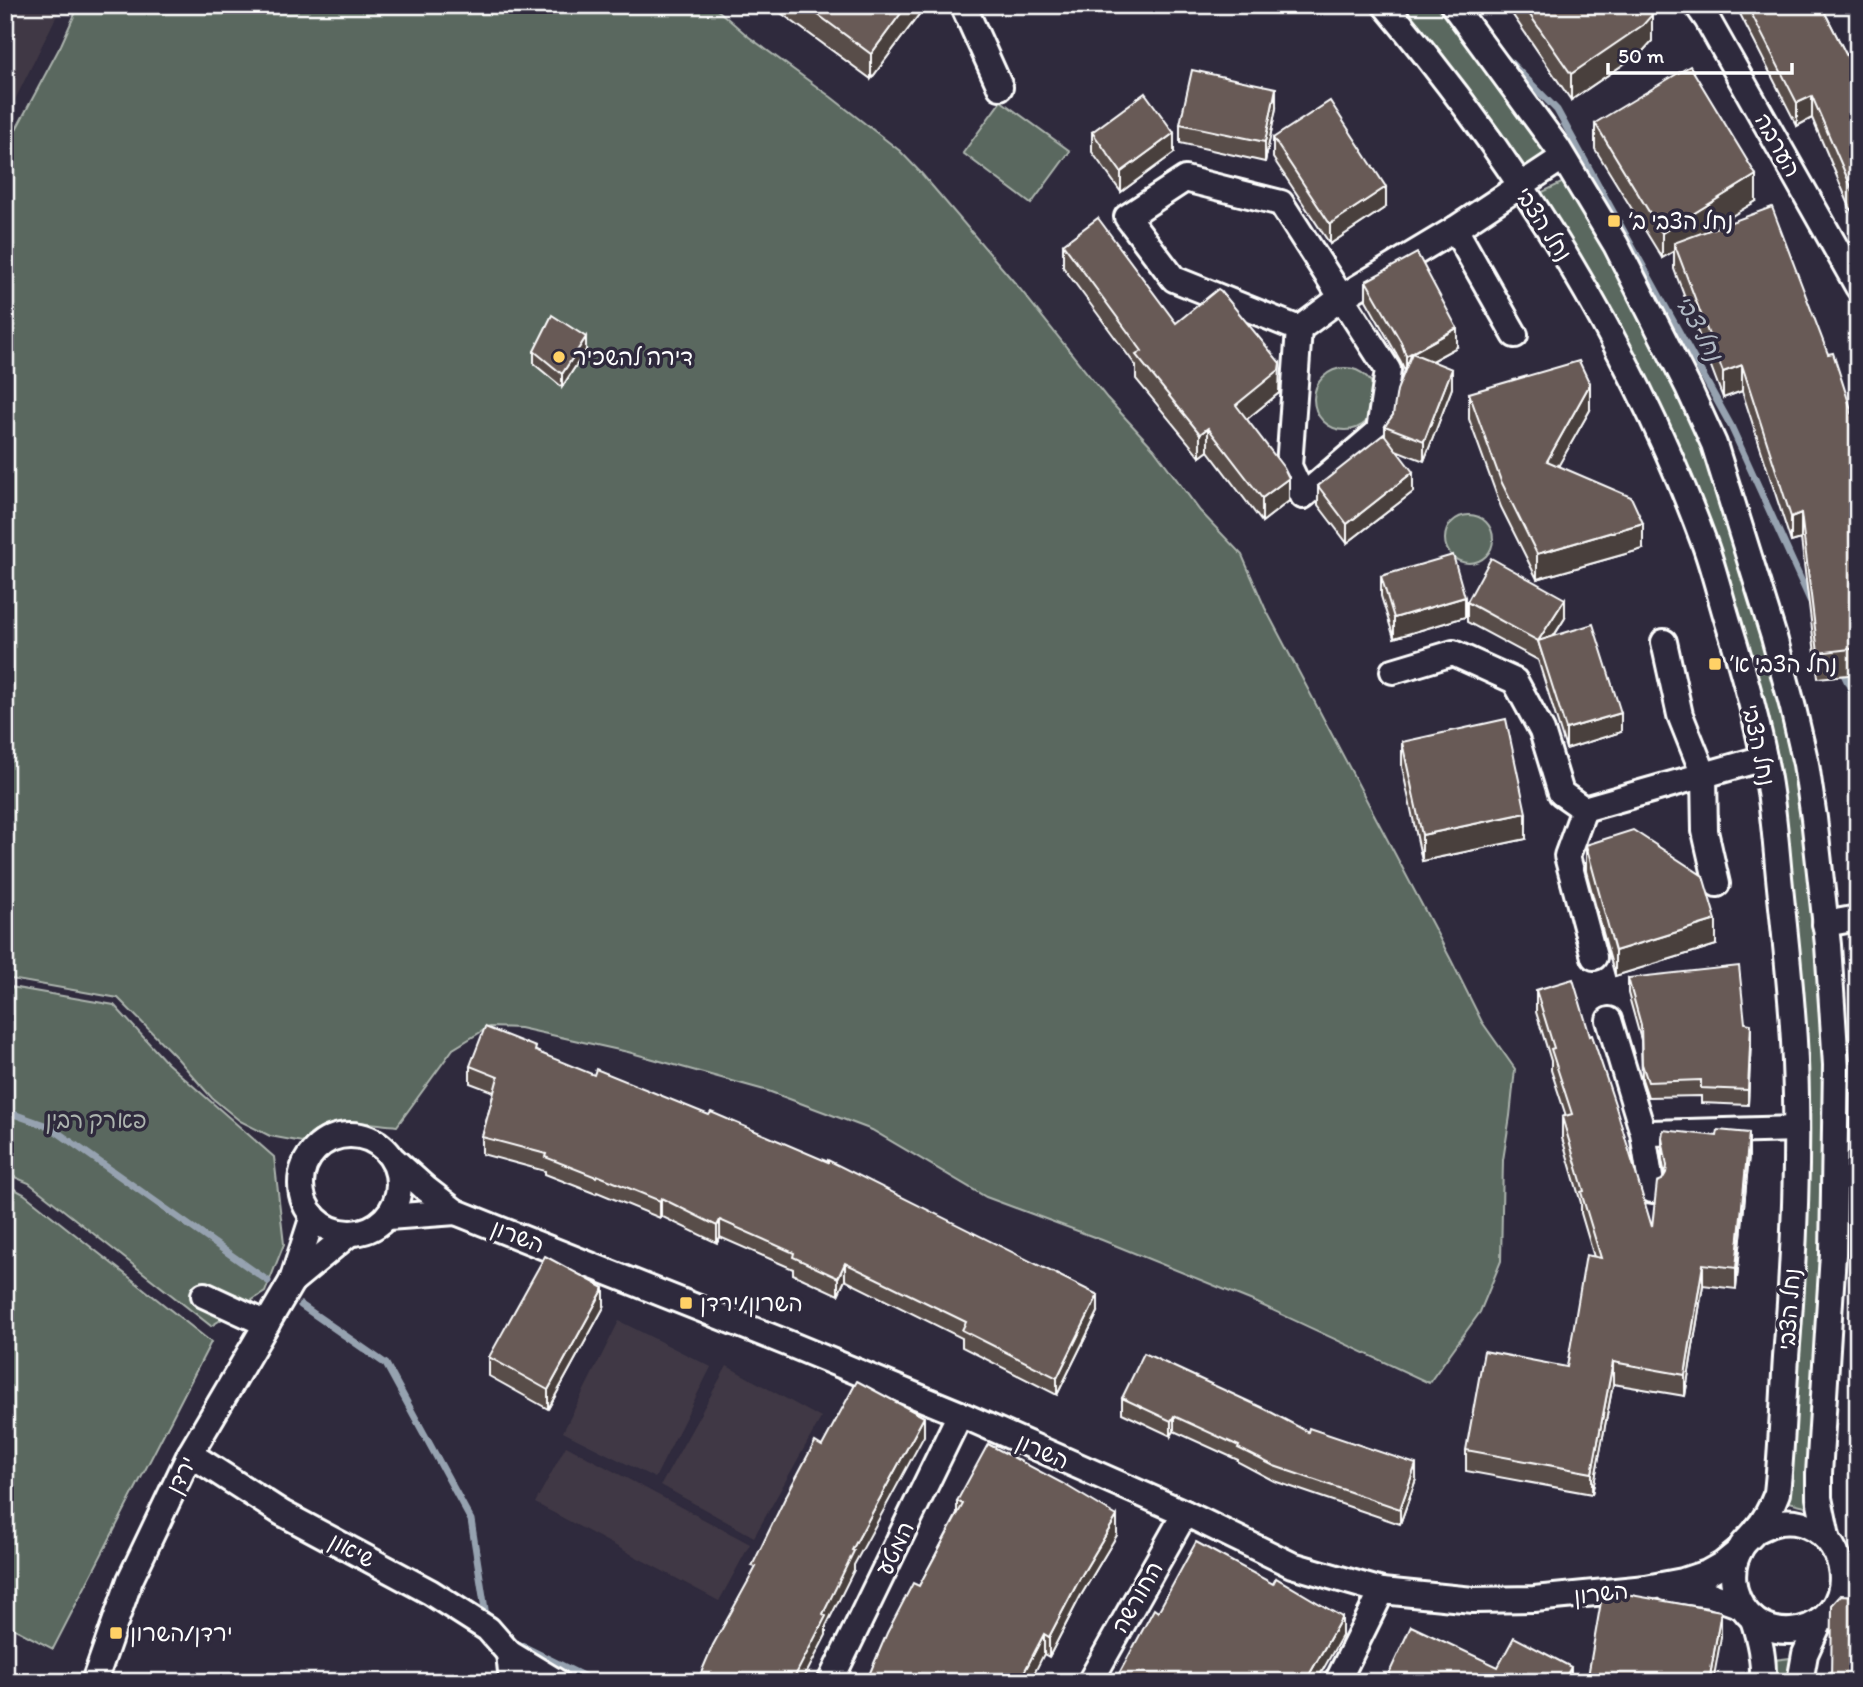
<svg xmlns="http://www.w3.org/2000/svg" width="1863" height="1687" font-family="Itim,'Playpen Sans Hebrew',sans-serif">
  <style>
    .built { fill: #403844 }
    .green { fill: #5a685e; stroke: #acb4ae; stroke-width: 2 }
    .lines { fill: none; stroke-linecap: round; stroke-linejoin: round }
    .stream { stroke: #96a2b0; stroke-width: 7 }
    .minor-casing { stroke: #fff; stroke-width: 30 }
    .minor { stroke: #2f2a3d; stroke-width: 24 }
    .wall { fill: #594d4a; stroke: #fff; stroke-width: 2 }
    .shaded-wall { fill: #493f3c; stroke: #fff; stroke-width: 2 }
    .building { fill: #685a56; stroke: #fff; stroke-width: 2 }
    .poi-dot { fill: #ffd166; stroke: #2f2a3d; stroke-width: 2.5 }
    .labels { text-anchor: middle; stroke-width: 7; stroke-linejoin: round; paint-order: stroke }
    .street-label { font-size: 23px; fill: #fff; stroke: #2f2a3d }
    .poi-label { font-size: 23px; fill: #fff; stroke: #2f2a3d; text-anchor: start }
    .park-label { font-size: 23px; fill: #acb4ae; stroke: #2f2a3d }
    .water-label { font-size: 24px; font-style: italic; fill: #b0b9c4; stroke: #2f2a3d }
  </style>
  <rect width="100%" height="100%" fill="#2f2a3d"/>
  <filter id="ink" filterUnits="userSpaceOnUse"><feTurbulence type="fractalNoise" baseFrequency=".0143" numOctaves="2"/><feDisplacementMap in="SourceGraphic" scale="14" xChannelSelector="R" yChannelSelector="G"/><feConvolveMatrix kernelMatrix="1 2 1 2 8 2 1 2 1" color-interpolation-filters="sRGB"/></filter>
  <g filter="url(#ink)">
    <g class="built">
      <polygon points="5,5 62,5 5,120"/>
      <polygon points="619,1321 711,1367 655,1478 563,1432"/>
      <polygon points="727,1366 821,1418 754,1537 661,1485"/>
      <polygon points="1858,1430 1858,1488 1850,1434"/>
      <polygon points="566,1446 750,1544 719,1601 535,1503"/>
    </g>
    <g class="green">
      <path d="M79 5H710L720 12 749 37 831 97 900 151 921 173 1020 289 1107 398 1154 449 1200 511 1242 555 1265 608 1450 958 1482 1022 1515 1069 1510 1116 1503 1160 1501 1261 1480 1312 1429 1383 1255 1302 1102 1240 986 1197 872 1130 768 1091 628 1052 520 1028 489 1027 453 1049 397 1126C360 1123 330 1113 302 1142L270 1136 240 1121 212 1098 177 1058 118 998 5 978V150L61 45Z"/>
      <polygon points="1392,5 1446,5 1553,151 1519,172"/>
      <polygon points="1001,101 1070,151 1031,204 963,153"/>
      <polygon points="1572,178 1683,384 1792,710 1833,1097 1809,1507 1781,1500 1797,1258 1779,835 1689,494 1534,196"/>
      <circle cx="1345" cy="399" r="31"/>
      <circle cx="1469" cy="539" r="24"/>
      <polygon points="5,986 114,1005 167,1063 274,1157 284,1244 265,1292 211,1326 29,1183 5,1173"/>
      <polygon points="5,1184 24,1194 211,1342 53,1649 5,1624"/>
      <polygon points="1857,1239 1858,1239 1858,1367 1855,1367"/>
      <polygon points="1791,1658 1789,1682 1772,1682 1774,1660"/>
    </g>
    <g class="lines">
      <g class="stream">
        <polyline points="1506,58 1557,110 1731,426 1810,600"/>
        <polyline points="1841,668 1858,704"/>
        <polyline points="5,1111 50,1127 268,1281"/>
        <polyline points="301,1305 386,1364 471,1520 487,1622"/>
        <polyline points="508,1639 595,1682"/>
      </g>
      <defs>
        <g id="minor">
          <polyline points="963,5 1000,87"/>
          <path d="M1385 5C1520 165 1633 348 1705 545 1714 570 1720 596 1728 622 1743 670 1757 719 1766 768 1774 808 1776 848 1780 887 1786 946 1793 1004 1795 1062 1799 1161 1794 1259 1786 1357 1783 1402 1782 1448 1777 1493 1772 1506 1766 1519 1756 1530 1752 1536 1746 1540 1742 1546 1728 1568 1731 1595 1748 1614 1759 1626 1775 1632 1791 1631 1804 1630 1816 1625 1825 1617 1863 1582 1832 1515 1780 1522 1771 1523 1764 1527 1756 1531"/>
          <polyline points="1453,5 1557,147 1616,245 1688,387 1714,444 1774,637 1793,708 1806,764 1814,818 1828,945 1836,1065 1833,1254 1819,1474 1819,1498 1827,1537"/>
          <polyline points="1697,5 1707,19 1858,287"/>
          <polyline points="1455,229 1515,335"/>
          <polyline points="1299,329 1174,279 1127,217 1185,179 1281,203 1388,370 1379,431 1303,496 1289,466 1299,329 1342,297 1455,229 1562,158"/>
          <polyline points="1664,642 1680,715 1704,775 1705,831 1717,884"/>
          <polyline points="1393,671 1453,653 1515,681 1542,731 1561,793 1584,809 1764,758"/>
          <polyline points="1584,809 1567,856 1594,957"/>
          <polyline points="1825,924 1858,918"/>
          <polyline points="1609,1020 1643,1133 1652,1190"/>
          <polyline points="1650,1133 1796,1129"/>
          <circle cx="350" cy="1184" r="49"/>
          <polyline points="394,1160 425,1188 456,1212 787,1343 960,1414 1185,1513 1292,1565 1382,1591 1473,1600 1534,1599 1646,1588 1683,1581 1707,1573 1723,1564 1739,1551"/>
          <polyline points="388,1217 456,1212"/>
          <polyline points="292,1281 350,1233"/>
          <polyline points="204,1295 267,1324"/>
          <polyline points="190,1454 282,1513 430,1592 488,1629 509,1653"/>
          <polyline points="1668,1589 1711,1595 1741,1606"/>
          <path d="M1753 1619C1760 1641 1764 1659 1763 1682"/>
          <polyline points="94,1682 130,1580 190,1454 292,1281 313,1216"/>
          <polyline points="512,1682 509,1653 557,1682"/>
          <polyline points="830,1682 960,1414"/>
          <polyline points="1090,1682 1185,1513"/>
          <polyline points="1337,1682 1382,1591"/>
          <polyline points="1800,1682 1805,1654 1820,1621"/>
        </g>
      </defs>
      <use href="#minor" class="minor-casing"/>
      <use href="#minor" class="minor"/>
    </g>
    <g class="wall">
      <polygon points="770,5 926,5 871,79"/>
      <polygon points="1506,5 1646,5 1652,41 1643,51 1571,100"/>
      <polygon points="1821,5 1858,78 1858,226 1812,118 1797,126 1736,6"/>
      <polygon points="1276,108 1265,162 1180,143 1180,124"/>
      <polygon points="1595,123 1756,201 1707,231 1828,354 1858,431 1858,674 1818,678 1801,539 1791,542 1742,391 1723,398 1674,269 1674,251 1662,258 1595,149"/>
      <polygon points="1092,132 1174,153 1121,192 1092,152"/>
      <polygon points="1273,138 1386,207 1330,244 1273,158"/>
      <polygon points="1063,244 1176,323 1280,386 1279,393 1247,419 1289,501 1262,522 1208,451 1200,457 1136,379 1136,366 1063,267"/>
      <polygon points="1366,281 1457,347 1432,361 1452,388 1424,461 1396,450 1413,492 1347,543 1318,505 1318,486 1385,436 1385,426 1393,415 1405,371 1401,362 1366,300"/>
      <polygon points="586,350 562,387 534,364 534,351"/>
      <polygon points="1469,393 1590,410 1558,466 1643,549 1537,579 1501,507 1469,419"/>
      <polygon points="1381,576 1465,617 1394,638 1381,596"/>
      <polygon points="1467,602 1565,618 1554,636 1621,732 1566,749 1538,660 1467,622"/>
      <polygon points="1402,742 1526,839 1422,861 1402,767"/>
      <polygon points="1586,845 1716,945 1615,976 1586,871"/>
      <polygon points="1628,978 1745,1023 1751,1039 1748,1105 1701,1103 1701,1096 1648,1097 1642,1079 1641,1040 1628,993"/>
      <polygon points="1536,990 1652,1227 1662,1180 1665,1175 1662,1159 1662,1138 1749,1155 1736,1289 1703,1285 1685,1396 1613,1384 1592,1494 1466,1471 1466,1450 1567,1367 1594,1257 1581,1213 1581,1203 1562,1138 1562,1117 1566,1116 1551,1070 1551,1061 1536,1012"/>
      <polygon points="536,1051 1098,1312 1057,1395 962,1347 962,1338 845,1280 838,1295 793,1274 793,1269 720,1237 717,1243 661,1216 660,1218 597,1192 596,1194 545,1174 545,1171 482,1154 482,1137 494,1092 470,1083 470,1066"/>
      <polygon points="604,1307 548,1409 489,1376 489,1357"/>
      <polygon points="1122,1398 1308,1432 1416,1479 1400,1524 1274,1481 1238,1462 1238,1460 1174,1431 1171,1436 1122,1413"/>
      <polygon points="957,1501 1117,1535 1080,1597 1049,1657 919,1586 957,1514"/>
    </g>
    <g class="shaded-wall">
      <polygon points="907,5 926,5 871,79 871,54"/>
      <polygon points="1652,15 1652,41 1643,51 1571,100 1571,74"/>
      <polygon points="1276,88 1276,108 1265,162 1265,142"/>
      <polygon points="1812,96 1812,118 1797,126 1797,103"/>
      <polygon points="1174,133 1174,153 1121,192 1121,172"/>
      <polygon points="1756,175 1756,201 1677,250 1674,243 1674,251 1662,258 1662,233"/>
      <polygon points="1386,187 1386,207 1330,244 1330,224"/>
      <polygon points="1457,328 1457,347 1406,375 1406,356"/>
      <polygon points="586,337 586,350 562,387 562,374"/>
      <polygon points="1280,363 1279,393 1236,428 1236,405"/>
      <polygon points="1742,365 1742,391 1723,398 1723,372"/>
      <polygon points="1452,369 1452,388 1424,461 1424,441"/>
      <polygon points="1590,384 1590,410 1547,486 1547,461"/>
      <polygon points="1208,428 1208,451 1200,457 1200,434"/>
      <polygon points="1413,472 1413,492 1347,543 1347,524"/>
      <polygon points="1289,478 1289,501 1262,522 1262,498"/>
      <polygon points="1801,513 1801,539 1791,542 1791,517"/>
      <polygon points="1643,523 1643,549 1537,579 1537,554"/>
      <polygon points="1465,597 1465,617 1394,638 1394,618"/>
      <polygon points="1565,599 1565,618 1542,654 1538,641"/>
      <polygon points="1621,713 1621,732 1566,749 1566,729"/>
      <polygon points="1526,813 1526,839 1422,861 1422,835"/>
      <polygon points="1716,920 1716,945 1615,976 1615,951"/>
      <polygon points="1751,1024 1751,1039 1748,1105 1748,1090"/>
      <polygon points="1749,1133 1749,1155 1736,1289 1736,1268"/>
      <polygon points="661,1198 661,1216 660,1218 660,1201"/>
      <polygon points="720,1220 720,1237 717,1243 717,1226"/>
      <polygon points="845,1263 845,1280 838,1295 838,1278"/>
      <polygon points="1703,1264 1703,1285 1685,1396 1685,1375"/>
      <polygon points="604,1288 604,1307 548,1409 548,1390"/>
      <polygon points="1098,1295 1098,1312 1057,1395 1057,1378"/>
      <polygon points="1613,1362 1613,1384 1592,1494 1592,1473"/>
      <polygon points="1174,1416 1174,1431 1171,1436 1171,1421"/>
      <polygon points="924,1417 924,1436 854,1565 854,1570 826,1626 826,1635 802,1682 791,1682 852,1550"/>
      <polygon points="1416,1464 1416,1479 1400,1524 1400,1509"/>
      <polygon points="1117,1516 1117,1535 1080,1597 1049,1657 1049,1637 1080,1578"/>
      <polygon points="1721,1611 1721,1637 1713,1682 1709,1682"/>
      <polygon points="1342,1617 1342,1636 1316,1682 1305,1682"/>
      <polygon points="1044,1634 1044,1654 1030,1682 1019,1682"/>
      <polygon points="1571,1667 1571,1682 1563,1682"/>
    </g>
    <g class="building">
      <polygon points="805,5 907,5 871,54"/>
      <polygon points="1523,5 1646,5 1652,15 1643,25 1571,74"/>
      <polygon points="1747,5 1821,5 1858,78 1858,203 1812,96 1797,103"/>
      <polygon points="1690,66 1756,175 1662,233 1595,123"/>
      <polygon points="1192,70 1276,88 1265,142 1180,124"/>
      <polygon points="1145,93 1174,133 1121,172 1092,132"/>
      <polygon points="1330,101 1386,187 1330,224 1273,138"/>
      <polygon points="1772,207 1828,354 1833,353 1858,431 1858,648 1818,653 1801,513 1791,517 1742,365 1723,372 1674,243"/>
      <polygon points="1098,218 1176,323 1218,289 1221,291 1280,363 1279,370 1236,405 1284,468 1289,478 1262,498 1208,428 1200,434 1136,355 1142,351 1063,244"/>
      <polygon points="1417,253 1457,328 1406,356 1401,342 1366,281"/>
      <polygon points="552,315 586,337 562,374 534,351"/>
      <polygon points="1412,353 1452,369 1424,441 1385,426 1393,415 1397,390"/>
      <polygon points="1579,361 1590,384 1547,461 1631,497 1643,523 1537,554 1501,481 1469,393"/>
      <polygon points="1384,434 1413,472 1347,524 1318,486"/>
      <polygon points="1453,555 1465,597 1394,618 1381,576"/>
      <polygon points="1491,558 1565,599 1538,641 1467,602"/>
      <polygon points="1593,624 1621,713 1566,729 1538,641"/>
      <polygon points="1506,719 1526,813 1422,835 1402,742"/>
      <polygon points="1633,830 1703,876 1716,920 1615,951 1586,845"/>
      <polygon points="1739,966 1745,1023 1751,1024 1748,1090 1701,1088 1701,1080 1648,1082 1642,1064 1641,1025 1628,978"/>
      <polygon points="1573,979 1590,1036 1592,1035 1615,1104 1652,1227 1657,1182 1662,1180 1666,1173 1667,1166 1662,1138 1663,1130 1717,1136 1718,1130 1749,1133 1736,1268 1703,1264 1685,1375 1613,1362 1592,1473 1466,1450 1484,1351 1567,1367 1586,1255 1601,1258 1581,1192 1584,1191 1562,1117 1572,1114 1551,1049 1554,1048 1536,990"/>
      <polygon points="485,1027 536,1047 535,1051 594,1075 596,1069 709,1115 711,1112 828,1162 828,1160 1098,1295 1057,1378 962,1330 966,1322 845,1263 838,1278 793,1257 794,1253 720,1220 717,1226 661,1198 660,1201 597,1175 596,1177 545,1157 546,1154 482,1137 498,1077 470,1066"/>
      <polygon points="545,1256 604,1288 548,1390 489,1357"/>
      <polygon points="1144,1353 1265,1409 1308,1432 1309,1428 1416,1464 1400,1509 1274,1466 1238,1448 1239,1446 1174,1416 1171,1421 1122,1398"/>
      <polygon points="857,1381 924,1417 852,1550 854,1551 823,1614 826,1616 792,1682 697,1682 713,1645 756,1567 752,1566 785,1498 815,1442 822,1446"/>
      <polygon points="988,1444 1062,1483 1117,1516 1080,1578 1049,1637 1044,1634 1019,1682 866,1682 887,1633 913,1583 919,1586 963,1504 957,1501"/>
      <polygon points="1196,1542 1273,1584 1276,1578 1342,1617 1305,1682 1113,1682 1114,1681 1115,1681 1154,1609 1158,1612"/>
      <polygon points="1603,1590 1721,1611 1709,1682 1587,1682"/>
      <polygon points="1841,1595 1858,1596 1858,1682 1831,1682 1832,1605"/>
      <polygon points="1411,1626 1498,1667 1514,1637 1571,1667 1563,1682 1385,1682"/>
    </g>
  </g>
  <g class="poi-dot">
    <rect x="1607" y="214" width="14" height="14" rx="3.5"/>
    <circle cx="559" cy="357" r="7"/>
    <rect x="1708" y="657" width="14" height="14" rx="3.5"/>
    <rect x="679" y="1296" width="14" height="14" rx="3.5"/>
    <rect x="109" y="1626" width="14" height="14" rx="3.5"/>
  </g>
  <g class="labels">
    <g class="street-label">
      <text transform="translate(1778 145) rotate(61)" y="8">הערבה</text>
      <text transform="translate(1544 224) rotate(57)" y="8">נחל הצבי</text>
      <text transform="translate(1759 745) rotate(78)" y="8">נחל הצבי</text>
      <text transform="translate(518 1236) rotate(21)" y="8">השרון</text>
      <text transform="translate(1789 1309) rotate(-86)" y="8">נחל הצבי</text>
      <text transform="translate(1043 1451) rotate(24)" y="8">השרון</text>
      <text transform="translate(181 1475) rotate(-64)" y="8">ירדן</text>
      <text transform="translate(895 1548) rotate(-64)" y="8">המטע</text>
      <text transform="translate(352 1550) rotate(28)" y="8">שיאון</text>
      <text transform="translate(1601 1593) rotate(-6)" y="8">השרון</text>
      <text transform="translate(1137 1597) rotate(-60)" y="8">החורשה</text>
    </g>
    <g class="poi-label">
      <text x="1628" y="229">נחל הצבי ב׳</text>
      <text x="573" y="365">דירה להשכיר</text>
      <text x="1729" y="672">נחל הצבי א׳</text>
      <text x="700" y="1311">השרון/ירדן</text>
      <text x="130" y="1641">ירדן/השרון</text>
    </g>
    <g class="park-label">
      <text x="96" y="1128">פארק רבין</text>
    </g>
    <g class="water-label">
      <text transform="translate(1699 328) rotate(61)" y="8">נחל צבי</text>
    </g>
  </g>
  <rect width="1863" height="1687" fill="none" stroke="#2f2a3d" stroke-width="28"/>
  <rect x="14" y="14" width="1835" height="1659" fill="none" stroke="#fff" stroke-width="2.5" filter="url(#ink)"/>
  <path d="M1608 63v10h184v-10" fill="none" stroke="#ffffff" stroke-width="3.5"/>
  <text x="1618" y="63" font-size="21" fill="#ffffff" stroke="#2f2a3d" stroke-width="5" paint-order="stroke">50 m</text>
</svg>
